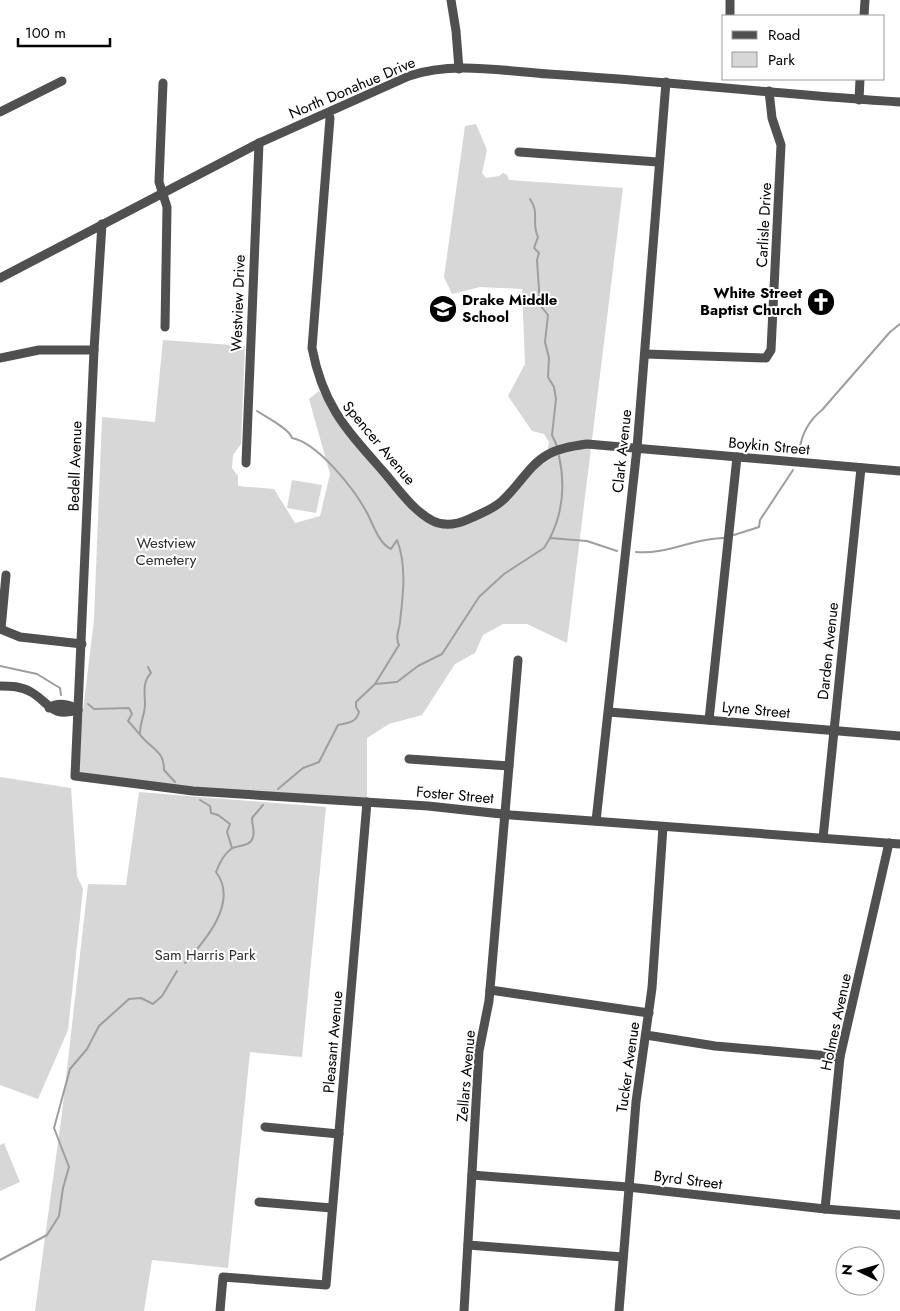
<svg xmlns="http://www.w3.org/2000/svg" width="900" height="1311" font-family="Jost,sans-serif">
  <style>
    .green { fill: #d7d7d7 }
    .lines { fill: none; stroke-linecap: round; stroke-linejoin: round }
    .stream { stroke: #9e9e9e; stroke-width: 2 }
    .minor { stroke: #505050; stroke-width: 9 }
    .labels { text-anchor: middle; stroke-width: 4; stroke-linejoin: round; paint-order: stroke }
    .street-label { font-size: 15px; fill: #000; stroke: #fff }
    .poi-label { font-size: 15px; font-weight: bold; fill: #000; stroke: #fff; text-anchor: end }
    .park-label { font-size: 15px; fill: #2e2e2e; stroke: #fff }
  </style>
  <rect width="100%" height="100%" fill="#fff"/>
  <g class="green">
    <polygon points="476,124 487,150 482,173 486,178 499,176 503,173 507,175 509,180 623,188 567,643 527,624 503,624 483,635 475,653 455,664 422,715 389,724 367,738 367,802 298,798 75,776 94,620 102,417 155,422 163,340 245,346 241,444 233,455 232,468 238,476 238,486 274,489 295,523 320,516 330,474 309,399 319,391 416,508 447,524 482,514 547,455 549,442 544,434 532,431 508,396 525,364 522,289 480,287 452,294 444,277 465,126"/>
    <polygon points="292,480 322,485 316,513 287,508"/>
    <polygon points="0,777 71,788 77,876 83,889 68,1030 38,1099 0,1085"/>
    <polygon points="139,792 326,807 302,1057 250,1052 228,1268 152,1260 144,1311 35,1311 62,1113 88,884 126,885"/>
    <polygon points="4,1143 20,1182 0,1191 0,1145"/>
  </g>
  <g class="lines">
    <g class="stream">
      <path d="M530 199C540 213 531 223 538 237L534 248 539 253 537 260 540 305 548 315 545 342 549 358 548 377 554 387 556 399 552 435 557 446"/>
      <path d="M257 411C266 417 290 429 292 438 318 443 354 489 366 511 373 523 378 543 391 549L397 540C407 565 403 596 400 622 399 631 395 637 399 645L375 684 356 702V707L359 712C356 723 348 723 338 725L319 762 303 768 278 789"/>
      <path d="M799 453C801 435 808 421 822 410L890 332 900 324"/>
      <polyline points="734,535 759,527 760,520 793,470"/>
      <path d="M550 538C563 512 565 483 559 456"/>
      <path d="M636 552C666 555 694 538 724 538"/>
      <polyline points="0,666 37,674 60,688 61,695"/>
      <polyline points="375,684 397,682 418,666 442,654 479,597 504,574 544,548 550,538 587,541 617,551"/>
      <path d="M88 704 94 709 129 708 132 714 128 721C135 728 141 737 148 743 158 752 164 755 164 770L175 782"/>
      <path d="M140 733C140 723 145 714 145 704 145 693 142 682 151 673L148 667"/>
      <polyline points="200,800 210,806 211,813 218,815 230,824 227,832 232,848"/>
      <path d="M185 963C205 941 239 902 216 872 219 864 223 855 231 849 238 844 250 848 253 837 255 832 252 824 252 818L263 805"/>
      <polyline points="0,1260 47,1235 59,1216 63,1188 69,1167 54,1128 70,1069 87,1049 99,1026 129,999 141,998 153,1004 162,996 177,971"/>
    </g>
    <g class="minor">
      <polyline points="451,0 456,31 459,69"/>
      <polyline points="730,0 730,16"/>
      <polyline points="864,16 865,0"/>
      <polyline points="163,83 159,182 167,207 165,327"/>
      <polyline points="859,100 860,79"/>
      <polyline points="0,112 62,81"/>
      <path d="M328 113 330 118 312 348C323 405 345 428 382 470 397 487 413 511 433 521 445 527 458 524 469 519 480 514 493 509 502 501 518 487 529 465 547 455 559 448 574 446 587 444L900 471"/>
      <polyline points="519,152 658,162"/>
      <polyline points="102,224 94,350 75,776 193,791 428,806 511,815 900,844"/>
      <path d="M0 278 259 143 409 76C452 61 503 71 548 74 666 81 783 95 900 102"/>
      <polyline points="645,354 766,358 771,350 781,145 772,118 769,91"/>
      <polyline points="0,358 39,350 94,350"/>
      <polyline points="246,463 259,143"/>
      <polyline points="0,629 20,637 82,644"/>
      <polyline points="1,629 6,575"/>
      <path d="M0 686C10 686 21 686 31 692 50 703 51 718 78 710"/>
      <path d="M49 708C58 702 70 704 78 710"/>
      <polyline points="609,712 900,736"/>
      <polyline points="709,720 737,457"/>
      <polyline points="409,759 509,766"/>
      <polyline points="596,821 637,448 666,82"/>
      <polyline points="823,838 861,468"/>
      <polyline points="490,990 649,1013"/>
      <polyline points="646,1035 715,1046 840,1057"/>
      <polyline points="265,1127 339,1134"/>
      <polyline points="472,1175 628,1187 825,1209 900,1215"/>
      <polyline points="259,1202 332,1208"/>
      <polyline points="825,1209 840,1057 889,843"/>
      <polyline points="468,1245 623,1257"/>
      <polyline points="220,1311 223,1277 326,1285 367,802"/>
      <polyline points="464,1311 479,1051 489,1001 518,660"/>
      <polyline points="619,1311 636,1102 652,988 663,827"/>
    </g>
  </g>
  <defs>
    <symbol id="church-disc" viewBox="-11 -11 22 22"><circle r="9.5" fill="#000" stroke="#fff"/><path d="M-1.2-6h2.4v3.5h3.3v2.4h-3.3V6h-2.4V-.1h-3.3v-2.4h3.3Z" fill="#fff"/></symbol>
    <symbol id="school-disc" viewBox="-11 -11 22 22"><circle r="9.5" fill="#000" stroke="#fff"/><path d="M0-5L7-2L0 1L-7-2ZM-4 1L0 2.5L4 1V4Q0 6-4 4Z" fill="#fff"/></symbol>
  </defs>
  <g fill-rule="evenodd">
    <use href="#church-disc" x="805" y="286" width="32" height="32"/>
    <use href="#school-disc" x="427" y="293" width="32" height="32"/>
  </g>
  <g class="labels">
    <g class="street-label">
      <text transform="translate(352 88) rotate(-23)" y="5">North Donahue Drive</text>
      <text transform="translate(764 225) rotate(-87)" y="5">Carlisle Drive</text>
      <text transform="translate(238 303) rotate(-88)" y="5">Westview Drive</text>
      <text transform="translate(379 443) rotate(50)" y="5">Spencer Avenue</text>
      <text transform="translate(769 446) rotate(5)" y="5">Boykin Street</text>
      <text transform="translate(622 451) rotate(-84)" y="5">Clark Avenue</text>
      <text transform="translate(75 466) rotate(-88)" y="5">Bedell Avenue</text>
      <text transform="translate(828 651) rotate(-84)" y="5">Darden Avenue</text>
      <text transform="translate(756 710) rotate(5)" y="5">Lyne Street</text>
      <text transform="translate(455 795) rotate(5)" y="5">Foster Street</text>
      <text transform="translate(836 1022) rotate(-78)" y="5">Holmes Avenue</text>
      <text transform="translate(333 1042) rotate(-85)" y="5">Pleasant Avenue</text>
      <text transform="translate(628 1067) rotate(-82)" y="5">Tucker Avenue</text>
      <text transform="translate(466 1076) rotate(-85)" y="5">Zellars Avenue</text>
      <text transform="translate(688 1180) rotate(7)" y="5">Byrd Street</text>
    </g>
    <g class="poi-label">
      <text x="802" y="298">White Street<tspan x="802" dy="17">Baptist Church</tspan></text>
      <text x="462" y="305" text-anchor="start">Drake Middle<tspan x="462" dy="17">School</tspan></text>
    </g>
    <g class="park-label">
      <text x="166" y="548">Westview<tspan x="166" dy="17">Cemetery</tspan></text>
      <text x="205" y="960">Sam Harris Park</text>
    </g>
  </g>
  <rect x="722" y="15" width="162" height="65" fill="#ffffff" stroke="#999999"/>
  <rect x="732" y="31" width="25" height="8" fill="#505050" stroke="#999999"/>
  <text x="768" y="40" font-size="15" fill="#000000">Road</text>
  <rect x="732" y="52" width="25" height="15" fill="#d7d7d7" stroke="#999999"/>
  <text x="768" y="65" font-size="15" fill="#000000">Park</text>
  <g transform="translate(860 1271) rotate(275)"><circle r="24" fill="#ffffff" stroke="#999999"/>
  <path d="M0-4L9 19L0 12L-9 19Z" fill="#000000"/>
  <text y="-8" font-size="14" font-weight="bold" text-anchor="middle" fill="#000000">N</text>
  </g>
  <path d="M18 38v8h92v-8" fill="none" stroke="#000000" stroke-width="2.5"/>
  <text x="25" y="38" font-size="15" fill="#000000" stroke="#ffffff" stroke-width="4" paint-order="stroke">100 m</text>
</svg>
